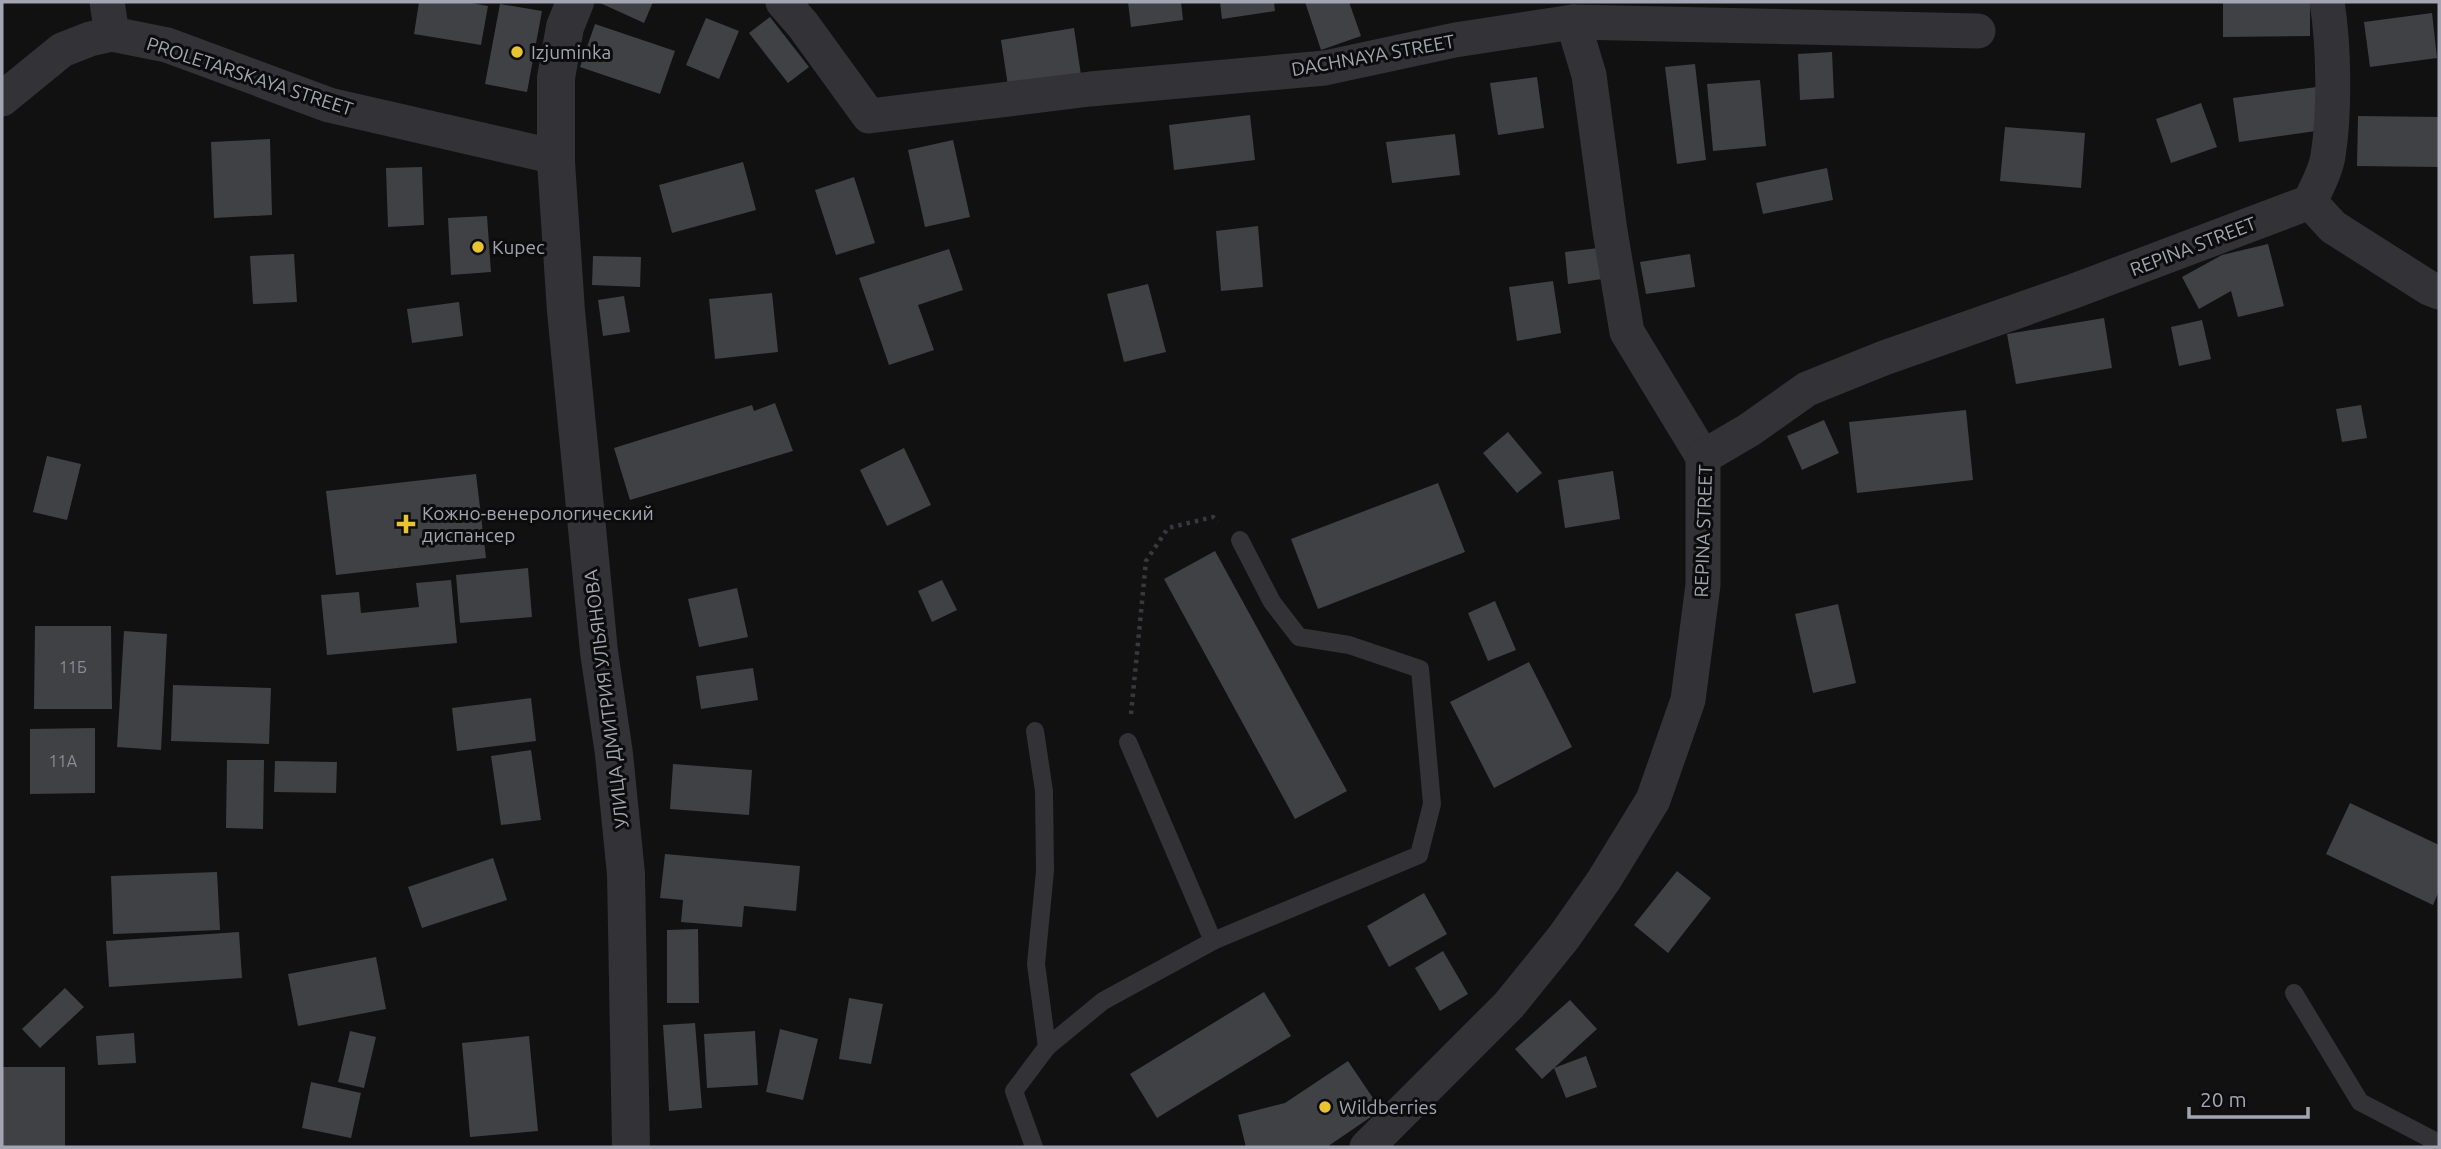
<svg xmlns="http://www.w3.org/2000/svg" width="2441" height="1149" font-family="Ubuntu,sans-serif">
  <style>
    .building { fill: #404145 }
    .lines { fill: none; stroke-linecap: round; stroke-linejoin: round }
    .path { stroke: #38393e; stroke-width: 4.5; stroke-dasharray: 3.5 5; stroke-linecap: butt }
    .service { stroke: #323237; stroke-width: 18 }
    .minor { stroke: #323237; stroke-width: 35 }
    .tertiary { stroke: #323237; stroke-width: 38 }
    .poi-dot { fill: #e8c433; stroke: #0c0c0d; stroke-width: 2.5 }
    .labels { text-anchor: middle; stroke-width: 6; stroke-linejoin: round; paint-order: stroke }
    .number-label { font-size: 16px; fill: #8a8d97 }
    .poi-label { font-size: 19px; fill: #a3a6b2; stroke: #0c0c0d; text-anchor: start }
    .street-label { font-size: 19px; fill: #a3a6b2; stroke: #0c0c0d }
  </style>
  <rect width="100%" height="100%" fill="#111112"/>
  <g class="building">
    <polygon points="419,2 465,2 488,6 481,45 414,34"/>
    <polygon points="598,2 653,2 644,23"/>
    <polygon points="1128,2 1181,2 1183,20 1131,27"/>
    <polygon points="1220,2 1274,2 1275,11 1222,19"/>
    <polygon points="1305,2 1349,2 1361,36 1321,50"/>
    <polygon points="2223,2 2310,2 2310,36 2223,37"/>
    <polygon points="500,4 542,11 527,92 485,84"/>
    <polygon points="2432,13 2437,58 2370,67 2364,22"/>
    <polygon points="770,17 809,67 788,83 749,33"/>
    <polygon points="706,18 739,31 719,79 686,65"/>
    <polygon points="595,24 675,51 660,94 580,67"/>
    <polygon points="1074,28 1081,75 1008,86 1001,40"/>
    <polygon points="1832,52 1834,98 1800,100 1798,54"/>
    <polygon points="1695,64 1706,160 1677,164 1665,67"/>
    <polygon points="1537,77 1544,128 1498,135 1490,83"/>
    <polygon points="1760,80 1766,146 1713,151 1707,84"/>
    <polygon points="2317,87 2323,130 2239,142 2233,98"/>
    <polygon points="2201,103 2217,147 2171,163 2156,119"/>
    <polygon points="1250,115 1255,160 1174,170 1169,125"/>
    <polygon points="2358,116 2439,117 2439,167 2357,166"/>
    <polygon points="2005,127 2085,133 2081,188 2000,181"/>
    <polygon points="1455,134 1460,175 1392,183 1386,142"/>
    <polygon points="270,139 272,215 214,218 211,142"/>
    <polygon points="953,140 970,217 925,227 908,150"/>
    <polygon points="743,162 756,210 672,233 659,185"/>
    <polygon points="422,167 424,225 388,227 386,168"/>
    <polygon points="1827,168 1833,200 1763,214 1756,183"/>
    <polygon points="854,177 875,243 836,255 815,190"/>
    <polygon points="487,216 491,272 451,275 448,218"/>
    <polygon points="1258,226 1263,287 1221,291 1216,231"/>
    <polygon points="2268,244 2284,306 2238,317 2231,291 2199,309 2182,277 2222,255"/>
    <polygon points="1598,248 1602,279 1568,284 1565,252"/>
    <polygon points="949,249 963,290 918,305 934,350 889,365 859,278"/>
    <polygon points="294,254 297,302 253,304 250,256"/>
    <polygon points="1690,254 1695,287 1646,294 1640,262"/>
    <polygon points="593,256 641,257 640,287 592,285"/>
    <polygon points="1553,281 1561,333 1517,341 1509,287"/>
    <polygon points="1148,284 1166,352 1124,362 1107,294"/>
    <polygon points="772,293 778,352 715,359 709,299"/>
    <polygon points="624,296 630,332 603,336 598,300"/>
    <polygon points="459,302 463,336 412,343 407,309"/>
    <polygon points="2104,318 2112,368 2016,384 2007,334"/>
    <polygon points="2202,320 2211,359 2179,366 2171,327"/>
    <polygon points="775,403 793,451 630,500 614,448 752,405 754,411"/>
    <polygon points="2361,405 2367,438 2342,442 2336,409"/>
    <polygon points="1966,410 1973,480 1857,493 1849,422"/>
    <polygon points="1824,420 1839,453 1802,470 1787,436"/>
    <polygon points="1508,432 1542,473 1517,493 1483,453"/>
    <polygon points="904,448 931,505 887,526 860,470"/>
    <polygon points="47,456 81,464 67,520 33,512"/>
    <polygon points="1613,471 1620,519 1565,528 1558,480"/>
    <polygon points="476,474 486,558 336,575 326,491"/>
    <polygon points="1438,483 1465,552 1318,609 1291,539"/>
    <polygon points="1215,551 1347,791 1295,819 1164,579"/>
    <polygon points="528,568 532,617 460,623 456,575"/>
    <polygon points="451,580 457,643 327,655 321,595 359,592 361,613 419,607 416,583"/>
    <polygon points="942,580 957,610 932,622 918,591"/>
    <polygon points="737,588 748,637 699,647 688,599"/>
    <polygon points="1495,601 1516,650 1488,661 1468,613"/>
    <polygon points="1838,604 1856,683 1813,693 1795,614"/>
    <polygon points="35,626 111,626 112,709 34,709"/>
    <polygon points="124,631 167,634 161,750 117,747"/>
    <polygon points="1529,662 1572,747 1494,788 1450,702"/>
    <polygon points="753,668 758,700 701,709 696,676"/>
    <polygon points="173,685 271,688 269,744 171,741"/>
    <polygon points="531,698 536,741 457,751 452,708"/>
    <polygon points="95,728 95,793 30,794 30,729"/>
    <polygon points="531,750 541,820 501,825 491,756"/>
    <polygon points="227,760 264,760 263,829 226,828"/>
    <polygon points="275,761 337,762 336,793 274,792"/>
    <polygon points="673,764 752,770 749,815 670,809"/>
    <polygon points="2350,803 2439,845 2439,891 2433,905 2326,854"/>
    <polygon points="665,854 800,866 796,911 744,906 742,927 681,922 683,900 660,898"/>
    <polygon points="493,858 507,900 422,928 408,887"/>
    <polygon points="1677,871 1711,898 1668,953 1634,925"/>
    <polygon points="217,872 220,930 113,934 111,876"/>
    <polygon points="1424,893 1447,934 1389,967 1367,926"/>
    <polygon points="698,929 699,1003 667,1003 667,930"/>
    <polygon points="239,932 242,978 109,987 106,941"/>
    <polygon points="1443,951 1468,994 1440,1011 1415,968"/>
    <polygon points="376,957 386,1009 298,1026 288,974"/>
    <polygon points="65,988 84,1007 40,1048 22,1029"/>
    <polygon points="1264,992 1291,1036 1157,1118 1130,1074"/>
    <polygon points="849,998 883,1004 871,1064 839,1059"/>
    <polygon points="1570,1000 1597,1029 1554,1068 1586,1056 1597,1087 1566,1098 1554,1068 1542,1079 1515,1049"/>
    <polygon points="695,1023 702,1108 669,1111 663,1025"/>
    <polygon points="780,1029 818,1039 803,1100 766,1092"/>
    <polygon points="350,1031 376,1037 364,1088 338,1082"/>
    <polygon points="755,1031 758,1085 707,1088 704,1034"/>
    <polygon points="134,1033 136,1063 98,1065 96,1036"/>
    <polygon points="529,1036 538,1131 470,1137 462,1043"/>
    <polygon points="1348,1061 1381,1110 1327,1147 1246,1147 1238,1115 1285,1103"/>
    <rect x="2" y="1067" width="63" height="80"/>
    <polygon points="311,1082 361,1093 351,1138 302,1128"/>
  </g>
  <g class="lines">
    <polyline class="path" points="1131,714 1146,561 1168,528 1213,517 1218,522"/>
    <g class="service">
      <polyline points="1213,941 1419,855 1432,804 1420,669 1349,645 1299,637 1272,602 1240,540"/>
      <polyline points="2294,993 2360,1102 2433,1140 2439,1147"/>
      <polyline points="1047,1047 1103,1001 1213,941 1128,742"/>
      <polyline points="1034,1147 1014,1091 1047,1047 1036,964 1045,871 1044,791 1035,731"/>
    </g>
    <g class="minor">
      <polyline points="107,2 112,34"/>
      <polyline points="783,2 803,25 869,116 1090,89 1325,68 1455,40 1573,22 1978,31"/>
      <polyline points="1573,22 1589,75 1610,231 1627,332 1703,457"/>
      <polyline points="2,99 62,50 90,39 112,34 167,45 329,105 556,157"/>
      <polyline points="2310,202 2333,227 2429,288 2439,292"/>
      <path d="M1703 457 1749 430 1807 389 1884 358 2074 291 2310 202C2316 188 2326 171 2328 156 2335 112 2334 45 2327 2"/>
      <polyline points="1367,1147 1509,1005 1564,937 1604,880 1653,800 1688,700 1703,585 1703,457"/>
    </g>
    <polyline class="tertiary" points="575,2 565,27 556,78 556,162 566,311 599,652 614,754 626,874 631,1147"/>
  </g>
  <g class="poi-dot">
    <circle cx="517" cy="52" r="7"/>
    <circle cx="478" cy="247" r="7"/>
    <path d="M402.5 513.5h7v7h7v7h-7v7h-7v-7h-7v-7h7z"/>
    <circle cx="1325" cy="1107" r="7"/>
  </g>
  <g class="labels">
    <g class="number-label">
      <text x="73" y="673">11Б</text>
      <text x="63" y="767">11А</text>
    </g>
    <g class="poi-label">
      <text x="531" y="59">Izjuminka</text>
      <text x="492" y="254">Kupec</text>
      <text x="422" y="520">Кожно-венерологический<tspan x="422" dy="22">диспансер</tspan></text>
      <text x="1339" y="1114">Wildberries</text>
    </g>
    <g class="street-label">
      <text transform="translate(1373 55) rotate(-10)" y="7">DACHNAYA STREET</text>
      <text transform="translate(250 76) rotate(18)" y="7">PROLETARSKAYA STREET</text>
      <text transform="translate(2193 246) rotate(-21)" y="7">REPINA STREET</text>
      <text transform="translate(1703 531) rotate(-88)" y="7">REPINA STREET</text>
      <text transform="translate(606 699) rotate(-97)" y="7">УЛИЦА ДМИТРИЯ УЛЬЯНОВА</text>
    </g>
  </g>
  <rect width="2441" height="1149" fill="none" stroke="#a3a6b2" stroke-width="7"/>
  <path d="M2189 1107v10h119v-10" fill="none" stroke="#a3a6b2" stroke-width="3.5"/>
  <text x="2200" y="1107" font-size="21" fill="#a3a6b2" stroke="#0c0c0d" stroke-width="5" paint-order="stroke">20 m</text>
</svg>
